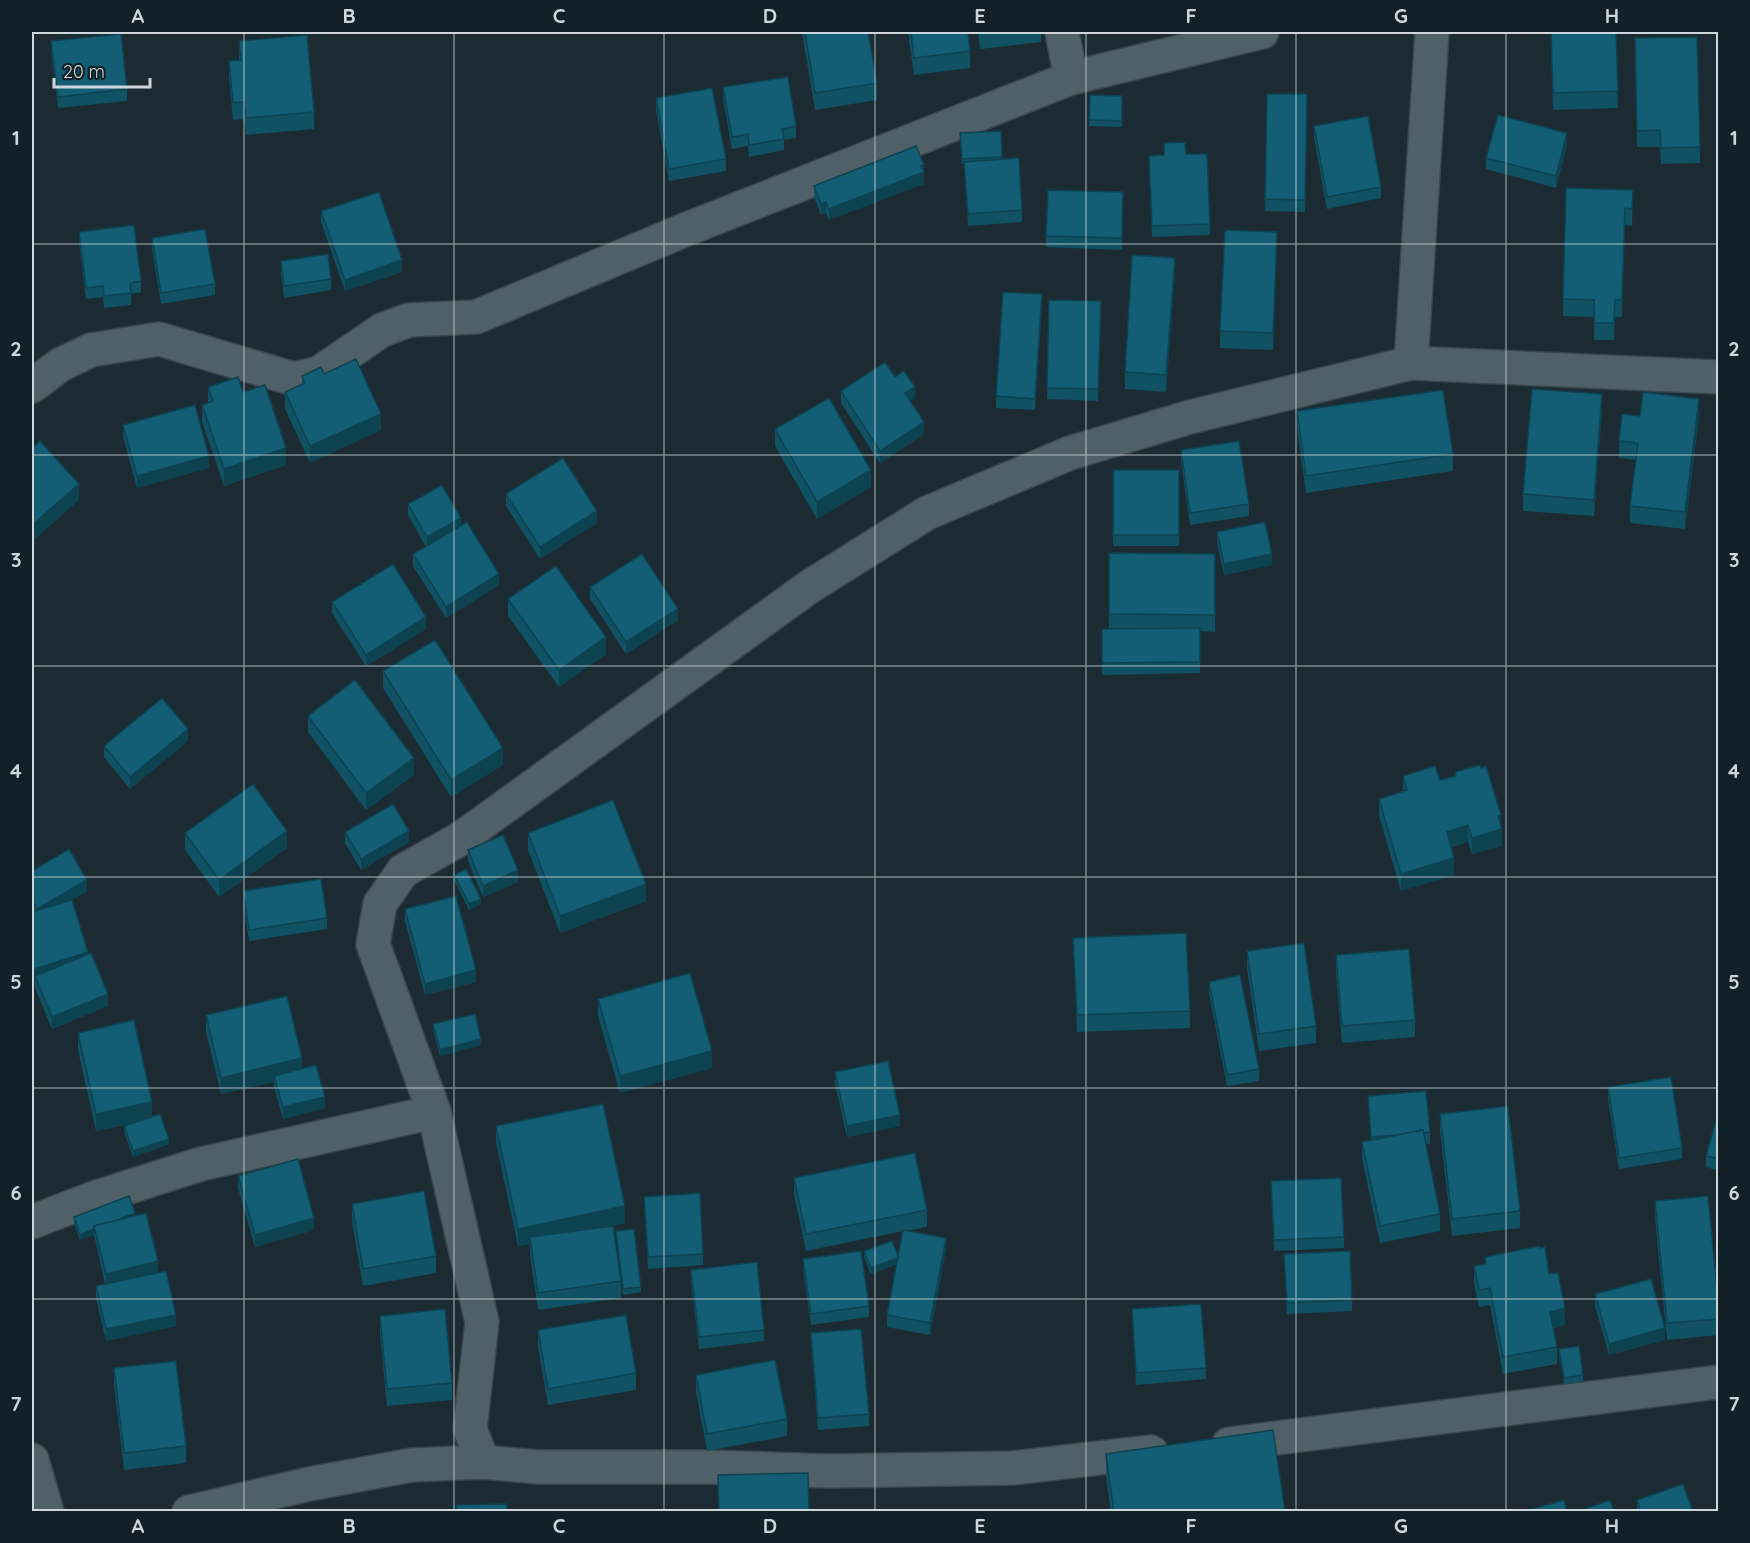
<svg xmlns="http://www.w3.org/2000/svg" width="1750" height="1543" font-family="Quicksand,sans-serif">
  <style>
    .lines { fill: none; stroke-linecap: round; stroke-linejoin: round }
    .minor-casing { stroke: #39464b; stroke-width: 36 }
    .minor { stroke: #4f6167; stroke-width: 33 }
    .wall { fill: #105164 }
    .shaded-wall { fill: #0d4251 }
    .building { fill: #135e74; stroke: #0d4251; stroke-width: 1.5 }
    .grid { fill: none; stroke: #cdd7db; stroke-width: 1.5; stroke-opacity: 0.55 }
    .neatline { fill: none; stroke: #cdd7db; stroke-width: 2 }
    .grid-label { font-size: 20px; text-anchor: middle; font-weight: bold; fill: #cdd7db }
  </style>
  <rect width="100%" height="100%" fill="#1b2b31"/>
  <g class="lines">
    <defs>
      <g id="minor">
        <polyline points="1062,32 1071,78"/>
        <polyline points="1411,363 1432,32"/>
        <polyline points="32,386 60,365 91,350 159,339 294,379 319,373 382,330 409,320 476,317 687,229 1071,78 1262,32"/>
        <polyline points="434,1112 482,1322 470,1429 483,1462"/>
        <polyline points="32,1222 94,1198 201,1164 434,1112 373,944 380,904 403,871 460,839 809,587 927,513 1070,453 1190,417 1411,363 1718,377"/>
        <polyline points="1229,1444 1718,1382"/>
        <polyline points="32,1460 47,1512"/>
        <polyline points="189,1512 309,1484 412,1465 483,1462 538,1467 708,1467 829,1471 1012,1468 1151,1452"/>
      </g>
    </defs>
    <use href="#minor" class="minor-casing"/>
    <use href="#minor" class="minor"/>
  </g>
  <g class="wall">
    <polygon points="802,32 868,32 877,83 877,100 815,110"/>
    <polygon points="908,32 968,32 970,51 970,68 914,75"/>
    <polygon points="978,32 1041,32 1041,42 980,49"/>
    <polygon points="1551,32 1616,32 1618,108 1553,110"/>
    <rect x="1716" y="32" width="3" height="13"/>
    <polygon points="51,41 127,89 127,101 58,108 51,52"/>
    <polygon points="239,41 314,112 314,129 246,135 244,119 233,120 229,78 229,61 239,60"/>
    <polygon points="1635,55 1700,147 1700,163 1661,164 1660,147 1637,147"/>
    <polygon points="723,87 796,126 796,138 784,140 784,150 749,157 748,146 732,149 723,99"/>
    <polygon points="1267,94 1307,94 1305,212 1265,211"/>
    <polygon points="1090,95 1122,96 1122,127 1089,126"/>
    <polygon points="656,98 726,159 726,171 669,181 656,110"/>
    <polygon points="1314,126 1381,187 1381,198 1327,209 1314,138"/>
    <polygon points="1001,131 1002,159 1022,210 1022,222 968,226 964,164 962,164 960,133"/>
    <polygon points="1164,143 1186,154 1210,224 1210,235 1152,237 1149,167 1164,155"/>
    <polygon points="1567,144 1556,188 1486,169 1486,158"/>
    <polygon points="924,176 924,184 829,220 826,213 821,215 814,197 814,186"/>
    <polygon points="1633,190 1632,226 1625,225 1622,317 1615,317 1614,340 1594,340 1594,317 1563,316 1563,299"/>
    <polygon points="1123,192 1122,250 1046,247 1046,236"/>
    <polygon points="321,211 402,272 345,291 321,222"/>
    <polygon points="79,232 141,281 141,292 131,294 131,305 104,308 103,297 86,299 79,243"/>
    <polygon points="152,238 215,284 215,295 161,304 152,249"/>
    <polygon points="1277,249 1273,350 1220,348 1220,331"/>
    <polygon points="281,261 331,279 331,290 284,298 281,273"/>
    <polygon points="1175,275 1166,392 1125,389 1125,372"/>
    <polygon points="1049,300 1101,313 1098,401 1047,399"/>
    <polygon points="1042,306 1035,410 996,408 996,396"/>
    <polygon points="324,374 381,430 310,463 285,409 285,392 302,385 302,376"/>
    <polygon points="895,377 915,398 910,401 924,434 880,463 841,403 841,391"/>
    <polygon points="208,387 243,392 286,465 224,486 202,422 202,405 208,403"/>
    <polygon points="1297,411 1453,454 1453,471 1306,493 1297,428"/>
    <polygon points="1602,411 1594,516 1523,511 1523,494"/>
    <polygon points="1640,416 1699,416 1685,529 1630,523 1630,506 1636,460 1619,458 1619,441"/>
    <polygon points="123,425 209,468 137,488 123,436"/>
    <polygon points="775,429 871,487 817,519 775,446"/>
    <polygon points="1181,450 1249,504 1249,516 1190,525 1181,461"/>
    <rect x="1113" y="470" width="66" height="76"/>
    <polygon points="506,494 597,523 540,559 506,506"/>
    <polygon points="408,504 461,525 499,585 446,618 413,566 413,554 426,547 408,515"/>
    <polygon points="1217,532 1272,565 1224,575 1217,543"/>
    <polygon points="1109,553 1215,554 1215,632 1200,631 1200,673 1102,675 1102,629 1109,629"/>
    <polygon points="590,587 678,620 626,654 590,599"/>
    <polygon points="508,599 606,654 559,687 508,616"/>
    <polygon points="332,602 426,629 366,666 332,613"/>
    <polygon points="383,671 503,765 451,797 383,688"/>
    <polygon points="308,716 414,775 366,810 308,732"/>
    <polygon points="188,741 130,789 104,757 104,746"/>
    <polygon points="1455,772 1501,824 1502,846 1472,854 1468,842 1451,847 1454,875 1401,891 1379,816 1379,799 1403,792 1403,776 1440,780 1455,776"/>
    <polygon points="345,832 409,842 361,870 345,843"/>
    <polygon points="185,833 287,848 219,897 185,850"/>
    <polygon points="528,833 646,901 560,933 528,850"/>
    <polygon points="468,850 518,882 483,897 468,861"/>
    <polygon points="32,871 87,891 72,900 88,955 108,1006 52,1029 35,988 32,911"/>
    <polygon points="454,875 481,904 469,910 454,880"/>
    <polygon points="243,891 327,918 327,929 249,941 243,903"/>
    <polygon points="405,909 476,982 425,995 405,921"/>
    <polygon points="1073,938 1190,1011 1190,1028 1077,1032"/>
    <polygon points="1247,951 1316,1026 1316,1043 1259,1051 1247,968"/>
    <polygon points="1336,955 1415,1020 1415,1037 1342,1043 1336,972"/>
    <polygon points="1209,982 1259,1069 1259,1081 1227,1086 1209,993"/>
    <polygon points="598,999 712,1068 620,1093 598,1016"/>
    <polygon points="206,1015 302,1068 325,1108 283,1119 274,1087 274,1082 221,1094 206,1032"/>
    <polygon points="433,1024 481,1045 440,1056 433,1030"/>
    <polygon points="78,1033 152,1116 169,1144 133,1157 124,1132 124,1126 133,1123 96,1131 78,1050"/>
    <polygon points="835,1072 900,1126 847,1137 835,1084"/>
    <polygon points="1608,1087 1682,1148 1682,1159 1619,1169 1608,1099"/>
    <polygon points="1368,1096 1430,1132 1430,1144 1426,1144 1440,1214 1440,1231 1380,1243 1362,1159 1362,1142 1371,1141"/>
    <polygon points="1719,1110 1719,1171 1706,1167 1706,1156"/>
    <polygon points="1440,1114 1520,1211 1520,1228 1452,1236 1440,1131"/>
    <polygon points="496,1126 625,1223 613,1226 621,1281 621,1298 538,1310 530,1254 530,1244 518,1246 496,1143"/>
    <polygon points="238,1176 314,1230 255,1247 238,1188"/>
    <polygon points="794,1178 927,1210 927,1227 907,1231 946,1249 930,1335 887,1327 887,1315 897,1264 871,1274 864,1257 864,1251 898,1256 903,1231 806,1251 794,1195"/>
    <polygon points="1271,1181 1344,1237 1344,1248 1274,1251"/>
    <polygon points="644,1197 703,1254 703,1265 648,1269"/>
    <polygon points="1655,1201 1719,1309 1719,1335 1667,1340 1655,1218"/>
    <polygon points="352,1204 436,1256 436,1273 363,1286 352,1221"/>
    <polygon points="135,1216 158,1272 135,1278 176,1326 106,1341 96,1298 96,1286 105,1284 94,1235 80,1240 74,1223 74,1217"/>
    <polygon points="616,1231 641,1287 641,1292 623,1295"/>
    <polygon points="1284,1254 1352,1300 1352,1311 1287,1314"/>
    <polygon points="1485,1257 1549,1274 1565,1325 1554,1328 1557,1347 1557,1364 1503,1374 1490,1305 1479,1307 1474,1283 1474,1266 1485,1264"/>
    <polygon points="803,1259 869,1306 869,1317 811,1325 803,1270"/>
    <polygon points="691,1270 764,1330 764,1341 699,1349 691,1281"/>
    <polygon points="1595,1294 1665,1340 1609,1355 1595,1306"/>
    <polygon points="1132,1309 1206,1368 1206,1379 1136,1385"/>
    <polygon points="380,1316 452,1383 452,1400 387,1406 380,1333"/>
    <polygon points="538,1330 636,1373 636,1390 548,1405 538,1347"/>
    <polygon points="811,1333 869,1414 869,1426 818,1430 811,1344"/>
    <polygon points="1559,1349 1583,1375 1583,1381 1564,1384 1559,1355"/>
    <polygon points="114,1368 186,1446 186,1463 124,1470 114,1385"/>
    <polygon points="696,1375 787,1419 787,1436 707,1451 696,1392"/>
    <polygon points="1106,1454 1285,1512 1111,1512 1106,1476"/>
    <polygon points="1637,1500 1693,1512 1637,1512"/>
  </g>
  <g class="shaded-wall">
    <polygon points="1567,133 1567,144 1556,188 1556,176"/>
    <polygon points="924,165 924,184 829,220 829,209"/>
    <polygon points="826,202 826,213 821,215 821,204"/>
    <polygon points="1277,232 1277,249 1273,350 1273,333"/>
    <polygon points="1175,258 1175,275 1166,392 1166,375"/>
    <polygon points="402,260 402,272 345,291 345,280"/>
    <polygon points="1042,294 1042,306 1035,410 1035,399"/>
    <polygon points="915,387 915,398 905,404 905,393"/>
    <polygon points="1602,394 1602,411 1594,516 1594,500"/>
    <polygon points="1699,399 1699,416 1685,529 1685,512"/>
    <polygon points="381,414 381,430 310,463 310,446"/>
    <polygon points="924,422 924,434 880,463 880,451"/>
    <polygon points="286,448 286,465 224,486 224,469"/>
    <polygon points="209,456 209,468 137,488 137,476"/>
    <polygon points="871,470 871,487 817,519 817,502"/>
    <polygon points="79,484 79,500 32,542 32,525"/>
    <polygon points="597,511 597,523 540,559 540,547"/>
    <polygon points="461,518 461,530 427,549 427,537"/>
    <polygon points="1272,554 1272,565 1224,575 1224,564"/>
    <polygon points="499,574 499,585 446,618 446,607"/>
    <polygon points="678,609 678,620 626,654 626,642"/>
    <polygon points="426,617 426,629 366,666 366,655"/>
    <polygon points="606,637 606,654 559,687 559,670"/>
    <polygon points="188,729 188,741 130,789 130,777"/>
    <polygon points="503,748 503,765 451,797 451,780"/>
    <polygon points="414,758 414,775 366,810 366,793"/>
    <polygon points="1501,815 1501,830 1502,829 1502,846 1472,854 1472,838"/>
    <polygon points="1468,825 1468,842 1447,849 1447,832"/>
    <polygon points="287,831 287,848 219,897 219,880"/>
    <polygon points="409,831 409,842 361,870 361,859"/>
    <polygon points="1454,858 1454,875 1401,891 1401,874"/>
    <polygon points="518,870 518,882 483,897 483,886"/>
    <polygon points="87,880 87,891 37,921 37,909"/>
    <polygon points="646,884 646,901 560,933 560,916"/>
    <polygon points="481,899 481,904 469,910 469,904"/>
    <polygon points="88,952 88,964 35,976 35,980 32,981 32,970"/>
    <polygon points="476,970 476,982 425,995 425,984"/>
    <polygon points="108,994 108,1006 52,1029 52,1017"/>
    <polygon points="481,1039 481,1045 440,1056 440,1050"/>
    <polygon points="712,1051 712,1068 620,1093 620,1076"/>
    <polygon points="302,1058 302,1075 274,1076 274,1082 221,1094 221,1078"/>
    <polygon points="325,1097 325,1108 283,1119 283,1107"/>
    <polygon points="152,1102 152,1119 96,1131 96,1114"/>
    <polygon points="900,1115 900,1126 847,1137 847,1126"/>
    <polygon points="169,1139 169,1144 133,1157 133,1151"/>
    <polygon points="625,1206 625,1223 530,1244 530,1237 530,1244 518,1246 518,1229"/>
    <polygon points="314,1218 314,1230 255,1247 255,1235"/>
    <polygon points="94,1229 94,1235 80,1240 80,1235"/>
    <polygon points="946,1238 946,1249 930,1335 930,1323"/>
    <polygon points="899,1257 899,1263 871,1274 871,1268"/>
    <polygon points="158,1261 158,1272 106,1285 106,1274"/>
    <polygon points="1565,1308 1565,1325 1550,1328 1550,1312"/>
    <polygon points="176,1315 176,1326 106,1341 106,1329"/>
    <polygon points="1665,1328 1665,1340 1609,1355 1609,1344"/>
  </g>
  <g class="building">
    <polygon points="805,32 868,32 877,83 815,93"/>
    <polygon points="911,32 968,32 970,51 914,58"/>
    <polygon points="1551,32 1616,32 1618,91 1553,93"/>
    <polygon points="121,34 127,89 58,97 51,41"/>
    <polygon points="307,35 314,112 246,118 244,102 233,103 229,61 241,60 239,41"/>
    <polygon points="1697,37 1700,147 1661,148 1660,130 1637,131 1635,38"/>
    <polygon points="788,77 796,126 782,129 784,139 749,145 748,134 732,137 723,87"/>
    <polygon points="712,88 726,159 669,169 656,98"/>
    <polygon points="1267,94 1307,94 1305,200 1265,199"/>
    <polygon points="1090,95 1122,96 1122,121 1089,120"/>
    <polygon points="1498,115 1567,133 1556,176 1486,158"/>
    <polygon points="1368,116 1381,187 1327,197 1314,126"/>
    <polygon points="1001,131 1002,157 962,159 960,133"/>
    <polygon points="1185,142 1186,154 1207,154 1210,224 1152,226 1149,156 1164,155 1164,143"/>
    <polygon points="916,146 924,165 921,166 924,172 829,209 826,202 821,204 814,186"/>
    <polygon points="1019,158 1022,210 968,214 964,162"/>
    <polygon points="1566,188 1633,190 1632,209 1625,208 1622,300 1615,300 1614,323 1594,323 1594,300 1563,299"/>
    <polygon points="1048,190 1123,192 1122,238 1046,236"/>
    <polygon points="379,192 402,260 345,280 321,211"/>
    <polygon points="134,225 141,281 130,283 131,293 104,296 103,286 86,288 79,232"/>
    <polygon points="205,229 215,284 161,293 152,238"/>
    <polygon points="1225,230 1277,232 1273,333 1220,331"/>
    <polygon points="328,254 331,279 284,286 281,261"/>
    <polygon points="1132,255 1175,258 1166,375 1125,372"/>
    <polygon points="1003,292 1042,294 1035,399 996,396"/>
    <polygon points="1049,300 1101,301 1098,389 1047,388"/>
    <polygon points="356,359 381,414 310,446 285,392 305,383 302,376 321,367 324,374"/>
    <polygon points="885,362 895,377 904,371 915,387 905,393 924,422 880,451 841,391"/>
    <polygon points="238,377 243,392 265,385 286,448 224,469 202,405 213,401 208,387"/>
    <polygon points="1532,389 1602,394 1594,500 1523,494"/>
    <polygon points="1443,390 1453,454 1306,476 1297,411"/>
    <polygon points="1643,392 1699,399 1685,512 1630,506 1638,443 1619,441 1622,414 1640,416"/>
    <polygon points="829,398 871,470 817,502 775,429"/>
    <polygon points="195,405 209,456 137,476 123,425"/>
    <polygon points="40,441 79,484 32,525 32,448"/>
    <polygon points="1239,441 1249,504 1190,513 1181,450"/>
    <polygon points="563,458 597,511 540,547 506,494"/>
    <rect x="1113" y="470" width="66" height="65"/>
    <polygon points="442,485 461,518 427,537 408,504"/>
    <polygon points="467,522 499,574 446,607 413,554"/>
    <polygon points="1265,522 1272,554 1224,564 1217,532"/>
    <polygon points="1109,553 1215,554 1215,615 1109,614"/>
    <polygon points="642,554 678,609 626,642 590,587"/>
    <polygon points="393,564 426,617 366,655 332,602"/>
    <polygon points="556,566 606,637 559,670 508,599"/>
    <polygon points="1200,628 1200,662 1102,663 1102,629"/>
    <polygon points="435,640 503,748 451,780 383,671"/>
    <polygon points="355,680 414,758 366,793 308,716"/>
    <polygon points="162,698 188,729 130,777 104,746"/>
    <polygon points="1480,765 1481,768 1486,766 1501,815 1498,816 1502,829 1472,838 1468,825 1447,832 1454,858 1401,874 1379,799 1407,790 1403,776 1435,766 1440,780 1456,776 1455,772"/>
    <polygon points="253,784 287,831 219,880 185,833"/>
    <polygon points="613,800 646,884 560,916 528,833"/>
    <polygon points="393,804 409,831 361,859 345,832"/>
    <polygon points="503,835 518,870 483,886 468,850"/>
    <polygon points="69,849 87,880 37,909 32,900 32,871"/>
    <polygon points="466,869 481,899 469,904 454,875"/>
    <polygon points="321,879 327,918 249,930 243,891"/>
    <polygon points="456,896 476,970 425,984 405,909"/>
    <polygon points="72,900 88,952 32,970 32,912"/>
    <polygon points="1186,933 1190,1011 1077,1015 1073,938"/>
    <polygon points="1304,943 1316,1026 1259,1034 1247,951"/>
    <polygon points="1409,949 1415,1020 1342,1026 1336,955"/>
    <polygon points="91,953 108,994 52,1017 35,976"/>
    <polygon points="690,973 712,1051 620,1076 598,999"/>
    <polygon points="1240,975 1259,1069 1227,1075 1209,982"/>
    <polygon points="287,996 302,1058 221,1078 206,1015"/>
    <polygon points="475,1014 481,1039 440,1050 433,1024"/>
    <polygon points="134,1020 152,1102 96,1114 78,1033"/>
    <polygon points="888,1061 900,1115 847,1126 835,1072"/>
    <polygon points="316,1065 325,1097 283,1107 274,1076"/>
    <polygon points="1671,1077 1682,1148 1619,1158 1608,1087"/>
    <polygon points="1426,1091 1430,1132 1424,1133 1423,1130 1400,1135 1371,1137 1368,1096"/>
    <polygon points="603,1104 625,1206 518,1229 496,1126"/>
    <polygon points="1508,1106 1520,1211 1452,1219 1440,1114"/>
    <polygon points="1719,1110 1719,1159 1706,1156"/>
    <polygon points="160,1114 169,1139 133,1151 124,1126"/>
    <polygon points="1423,1130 1440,1214 1380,1226 1362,1142"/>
    <polygon points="915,1153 927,1210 806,1234 794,1178"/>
    <polygon points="298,1159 314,1218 255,1235 238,1176"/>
    <polygon points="1341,1178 1344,1237 1274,1240 1271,1181"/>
    <polygon points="424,1191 436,1256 363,1269 352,1204"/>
    <polygon points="700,1193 703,1254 648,1257 644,1197"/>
    <polygon points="129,1196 135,1213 117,1220 94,1226 94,1229 80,1235 74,1217"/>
    <polygon points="1708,1196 1719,1309 1719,1319 1667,1323 1655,1201"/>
    <polygon points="146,1213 158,1261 106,1274 94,1226"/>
    <polygon points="613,1226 621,1281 538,1293 530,1237"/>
    <polygon points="634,1229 641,1287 623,1289 616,1231"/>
    <polygon points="903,1230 946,1238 930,1323 887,1315"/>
    <polygon points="892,1241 898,1256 898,1258 871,1268 864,1251"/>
    <polygon points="1539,1246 1540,1248 1545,1247 1549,1274 1558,1273 1565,1308 1550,1312 1557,1347 1503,1357 1490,1288 1479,1290 1474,1266 1486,1264 1485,1257"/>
    <polygon points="861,1251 869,1306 811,1314 803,1259"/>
    <polygon points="1350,1251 1352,1300 1287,1303 1284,1254"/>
    <polygon points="757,1262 764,1330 699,1337 691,1270"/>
    <polygon points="166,1271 176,1315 106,1329 96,1286"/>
    <polygon points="1651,1279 1665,1328 1609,1344 1595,1294"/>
    <polygon points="1201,1304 1206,1368 1136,1373 1132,1309"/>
    <polygon points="445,1309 452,1383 387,1389 380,1316"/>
    <polygon points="626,1315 636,1373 548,1389 538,1330"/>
    <polygon points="861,1329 869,1414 818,1418 811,1333"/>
    <polygon points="1579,1346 1583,1375 1564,1378 1559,1349"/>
    <polygon points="775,1360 787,1419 707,1434 696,1375"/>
    <polygon points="176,1361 186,1446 124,1453 114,1368"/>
    <polygon points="1273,1430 1285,1512 1114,1512 1106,1454"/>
    <polygon points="808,1473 809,1512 719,1512 718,1475"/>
    <polygon points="1683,1484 1693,1512 1641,1512 1637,1500"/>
    <polygon points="1564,1500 1567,1512 1522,1512"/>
    <polygon points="1610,1500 1614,1512 1576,1512"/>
    <polygon points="507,1504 507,1512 456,1512 456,1505"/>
  </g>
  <path class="grid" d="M244 32V1512M454 32V1512M664 32V1512M875 32V1512M1086 32V1512M1296 32V1512M1506 32V1512M32 244H1718M32 455H1718M32 666H1718M32 877H1718M32 1088H1718M32 1299H1718"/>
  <rect width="1750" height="1543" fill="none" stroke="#112127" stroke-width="66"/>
  <path d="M54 78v9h96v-9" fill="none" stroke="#cdd7db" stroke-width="3"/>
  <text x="63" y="78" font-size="18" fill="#cdd7db" stroke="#112127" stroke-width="4.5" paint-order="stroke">20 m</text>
  <rect x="33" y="33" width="1684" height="1477" class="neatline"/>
  <g class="grid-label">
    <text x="138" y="23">A</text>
    <text x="349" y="23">B</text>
    <text x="559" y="23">C</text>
    <text x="770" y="23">D</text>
    <text x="980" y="23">E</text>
    <text x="1191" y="23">F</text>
    <text x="1401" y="23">G</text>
    <text x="1612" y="23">H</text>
    <text x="16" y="145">1</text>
    <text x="1734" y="145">1</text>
    <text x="16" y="356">2</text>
    <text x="1734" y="356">2</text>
    <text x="16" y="567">3</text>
    <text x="1734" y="567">3</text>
    <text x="16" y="778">4</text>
    <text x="1734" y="778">4</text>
    <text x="16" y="989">5</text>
    <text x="1734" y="989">5</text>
    <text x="16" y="1200">6</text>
    <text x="1734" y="1200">6</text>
    <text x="16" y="1411">7</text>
    <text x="1734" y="1411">7</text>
    <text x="138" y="1533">A</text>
    <text x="349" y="1533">B</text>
    <text x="559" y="1533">C</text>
    <text x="770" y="1533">D</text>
    <text x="980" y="1533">E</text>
    <text x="1191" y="1533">F</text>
    <text x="1401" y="1533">G</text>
    <text x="1612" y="1533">H</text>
  </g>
</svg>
